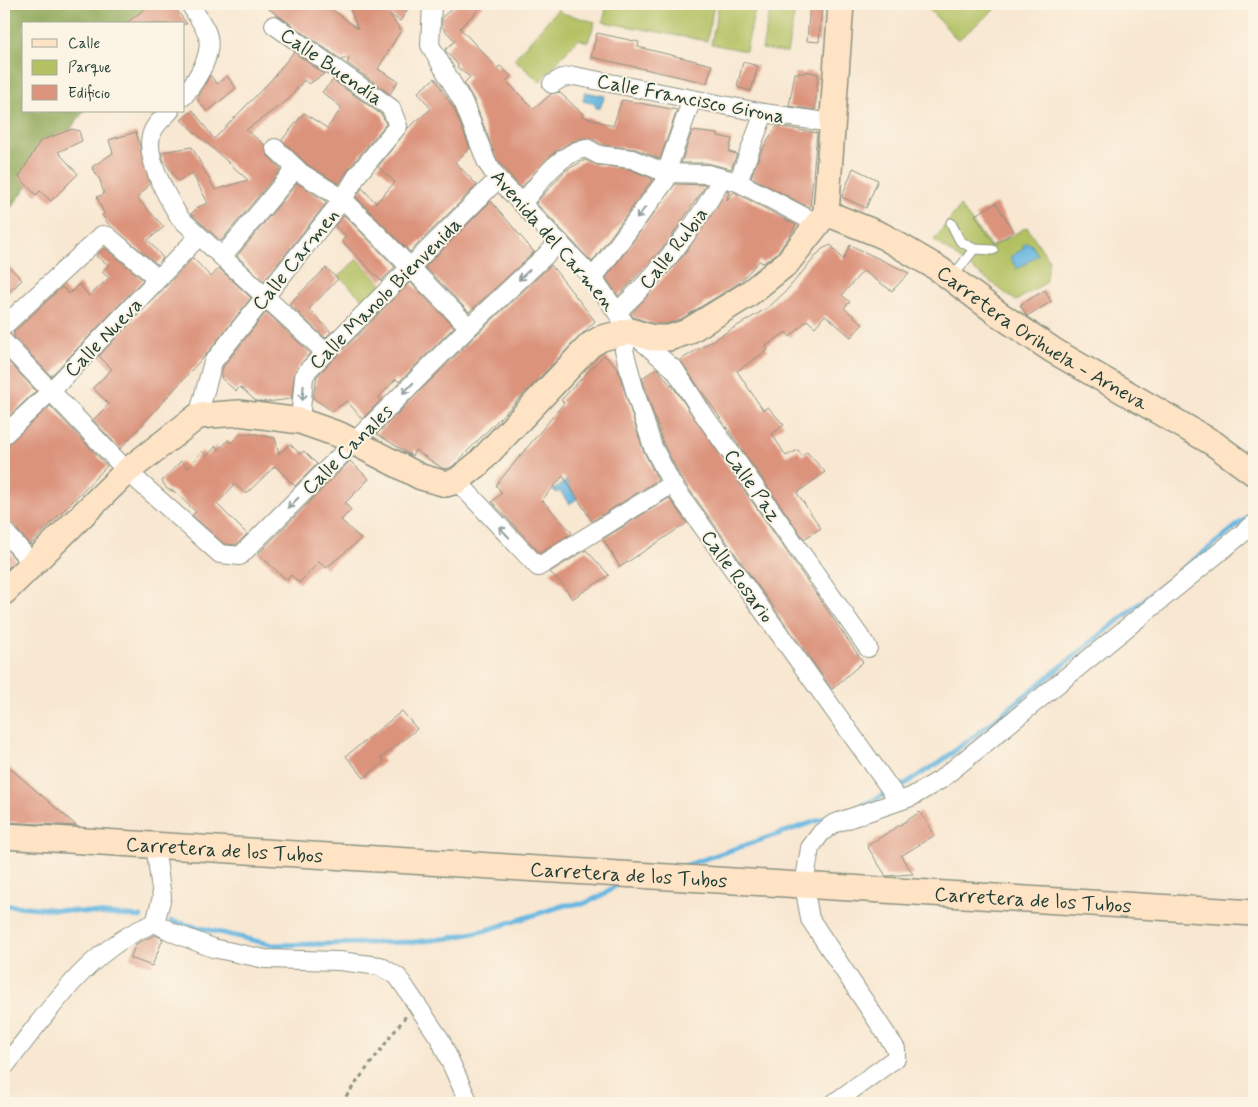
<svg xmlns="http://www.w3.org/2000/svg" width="1258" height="1107" font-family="Mynerve,sans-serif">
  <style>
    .green { fill: #b3c163; stroke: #697f4c }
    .forest { fill: #8ea759; stroke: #567246 }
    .water { fill: #67b7e1; stroke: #437a8a }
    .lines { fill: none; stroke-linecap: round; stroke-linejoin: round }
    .stream { stroke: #67b7e1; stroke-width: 5 }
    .building { fill: #db937b }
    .lane-casing { stroke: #8c9282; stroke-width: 11 }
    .street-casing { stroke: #8c9282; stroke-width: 20 }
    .secondary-casing { stroke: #8c9282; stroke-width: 28 }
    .path { stroke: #8c9282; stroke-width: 3; stroke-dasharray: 4 4; stroke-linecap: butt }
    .lane { stroke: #fff; stroke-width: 9 }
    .street { stroke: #fff; stroke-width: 18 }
    .secondary { stroke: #fee4c5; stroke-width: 25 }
    .oneway { stroke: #8f9e9a }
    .labels { text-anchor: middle; stroke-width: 4; stroke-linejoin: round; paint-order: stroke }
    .street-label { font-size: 20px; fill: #1f3d34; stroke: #fcf5e5 }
  </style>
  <rect width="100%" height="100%" fill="#fcf5e5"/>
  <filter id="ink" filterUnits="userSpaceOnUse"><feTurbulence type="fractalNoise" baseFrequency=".02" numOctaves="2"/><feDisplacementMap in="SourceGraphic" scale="10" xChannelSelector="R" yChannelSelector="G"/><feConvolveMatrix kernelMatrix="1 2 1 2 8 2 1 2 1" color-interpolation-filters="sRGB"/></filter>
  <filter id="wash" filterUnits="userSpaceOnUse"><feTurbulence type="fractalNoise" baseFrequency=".0096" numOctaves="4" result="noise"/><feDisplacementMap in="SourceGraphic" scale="20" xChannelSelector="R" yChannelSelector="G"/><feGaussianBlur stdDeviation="1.12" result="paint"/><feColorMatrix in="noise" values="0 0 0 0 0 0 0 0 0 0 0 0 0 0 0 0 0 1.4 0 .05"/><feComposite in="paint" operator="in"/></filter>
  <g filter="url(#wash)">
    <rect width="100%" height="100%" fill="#f8e7d1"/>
    <g class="green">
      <polygon points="607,4 714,4 707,41 603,22"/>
      <polygon points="719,4 756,4 746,51 711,44"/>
      <polygon points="771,4 796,4 787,53 762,49"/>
      <polygon points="924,4 1001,4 958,40"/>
      <polygon points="558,9 562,13 595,22 588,42 578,39 540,82 514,59"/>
      <polygon points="960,206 991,247 1027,227 1049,260 1045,283 1016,301 934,240"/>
      <polygon points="357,259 383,285 365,302 339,276"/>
    </g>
    <polygon class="forest" points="4,4 154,4 143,24 24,24 24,111 84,111 4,217"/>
    <g class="water">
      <polygon points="585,92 605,96 600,108 596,108 595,104 583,101"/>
      <polygon points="1027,243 1031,244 1038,255 1017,269 1010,257 1023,249 1023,245"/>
      <polygon points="566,481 577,499 569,504 560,491 556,493 553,490"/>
    </g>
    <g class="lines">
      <g class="stream">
        <polyline points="895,790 940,762 982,730 1254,512"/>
        <polyline points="863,805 889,792"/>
        <polyline points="681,867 834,815"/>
        <polyline points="4,905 141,917"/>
        <polyline points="171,921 273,945 414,942 450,938 487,930 565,905 583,904 603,895 619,883"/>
      </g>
    </g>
    <g id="blocks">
      <g class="building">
        <polygon points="151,4 172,4 187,24 125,24"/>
        <polygon points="262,4 325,4 358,29 348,4 411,4 400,21 389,14 401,30 378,69 398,81 390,94 347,63 349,60 347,57 342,60"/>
        <polygon points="458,4 484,4 460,28 497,68 500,66 511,76 506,81 534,109 551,94 559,92 583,114 582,116 613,126 622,100 677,110 660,159 636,149 602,145 591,138 583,138 571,142 552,154 521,188 496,158 474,100 464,83 470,77 457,67 458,65 445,50 455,41 442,27 442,17"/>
        <polygon points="810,4 822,4 819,42 807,41"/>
        <polygon points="597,33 639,42 638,47 712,65 707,83 591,57"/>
        <polygon points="294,52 324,74 309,84 304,80 289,99 246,130 265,145 267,155 281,169 221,241 191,214 198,207 208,203 192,173 178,181 163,159 162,152 192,147 215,190 248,180 181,120 193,110 214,139 271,80"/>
        <polygon points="743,62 758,66 751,91 737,87"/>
        <polygon points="806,71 818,74 815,110 789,106 795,73 806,73"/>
        <polygon points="210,75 217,84 227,76 236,88 207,112 197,99"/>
        <polygon points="435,78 454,109 470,148 455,162 477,185 410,252 356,197 362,188 376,203 395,182 378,167 408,128 431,109 418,92"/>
        <polygon points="333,80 382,115 386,124 350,167 339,184 308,165 282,140 304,113 327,128 342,108 322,92"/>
        <polygon points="777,126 817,133 810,208 751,177 761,152"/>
        <polygon points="72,129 79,131 82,141 58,152 78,174 51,201 40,191 36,195 19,177 40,141"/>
        <polygon points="692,131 718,134 718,136 732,139 729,152 737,154 731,169 707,163 681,163"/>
        <polygon points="136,132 150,184 137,198 164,227 148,240 163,258 157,264 109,225 102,215 104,214 97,197 104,194 100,180 92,167 113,153 109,140"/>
        <polygon points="585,160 597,165 629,169 653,179 592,262 536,203 565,171"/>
        <polygon points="853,168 878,180 866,208 842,197"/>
        <polygon points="297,183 327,202 264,281 237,256"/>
        <polygon points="675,184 706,185 667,243 618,296 606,278"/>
        <polygon points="727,190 729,191 727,200 734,192 796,225 789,237 777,253 763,263 759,261 739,283 681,319 667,324 654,324 633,317 631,314 683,256"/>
        <polygon points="491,201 534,252 469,312 425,267"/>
        <polygon points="996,203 1014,232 994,244 975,215"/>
        <polygon points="344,215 395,267 381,281 342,241 346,236 335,226"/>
        <polygon points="831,245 843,260 850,245 909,273 892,291 863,271 842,295 850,302 844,308 863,324 851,337 825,315 815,327 807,320 790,337 786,332 766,346 768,350 737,371 763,410 768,407 784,425 772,434 786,456 798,450 802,456 807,452 825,472 797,493 821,528 804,539 680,360 769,307 786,291 822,249"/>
        <polygon points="105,248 143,280 51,376 14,337 14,332 62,287 69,294 79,284 89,296 109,278 102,272 109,265 96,256"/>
        <polygon points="193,258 211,277 219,268 251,298 209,351 120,449 93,420 109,404 93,388 112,369 99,356"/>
        <polygon points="4,261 22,280 4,297"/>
        <polygon points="551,265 595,321 453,466 446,469 442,468 415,450 412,456 377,434 476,335"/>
        <polygon points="326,268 338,279 309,309 331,332 325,338 289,304"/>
        <polygon points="410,282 454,327 399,382 396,379 379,397 381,400 362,419 347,401 332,411 313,398 317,376"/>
        <polygon points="1045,290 1051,302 1027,316 1020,305"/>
        <polygon points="266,312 310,353 295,372 291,399 267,402 256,401 240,387 236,391 221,378 223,367"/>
        <polygon points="604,355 617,367 643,450 658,480 592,521 563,476 542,500 572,533 540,553 492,502 502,493 496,485 564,403 561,400"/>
        <polygon points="4,357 36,391 7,418 4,415"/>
        <polygon points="657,368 671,386 671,384 863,662 832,689 681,478 663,443 642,378"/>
        <polygon points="50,406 107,466 30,545 12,524 4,521 4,448"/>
        <polygon points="240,434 256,434 275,438 279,454 290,444 300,454 304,451 317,464 295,486 275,466 246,494 235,484 217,504 247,534 236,545 224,544 192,515 196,512 175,492 167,489 162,481 181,461 188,468 202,451 207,456 216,446 219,450 228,440 231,443"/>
        <polygon points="350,461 369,479 345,503 351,510 341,520 361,539 326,568 319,562 299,583 291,575 287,580 258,554"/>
        <polygon points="669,498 687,523 620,567 603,539"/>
        <polygon points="4,547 16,560 4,572"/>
        <polygon points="586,550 609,575 572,599 564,586 550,572"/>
        <polygon points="402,711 417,729 381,758 384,762 364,778 346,756"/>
        <polygon points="4,763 77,826 4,822"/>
        <polygon points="920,812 935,835 901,856 913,874 886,876 867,846"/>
        <polygon points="155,935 163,939 152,966 130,958 136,944"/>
      </g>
    </g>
  </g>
  <g filter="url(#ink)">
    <use href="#blocks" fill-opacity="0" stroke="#8c9282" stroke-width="1"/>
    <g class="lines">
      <defs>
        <g id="lane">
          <polyline points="951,223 960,241 974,249 952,278"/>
          <polyline points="974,249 993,250"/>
        </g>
        <g id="street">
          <polyline points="432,4 430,45 464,104 487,163 498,179 593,278 630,331 675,370 702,412 868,648"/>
          <polyline points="552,84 562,78 574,76 764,113 832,123"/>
          <path d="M184 96C196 80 216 53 206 31 202 22 195 13 190 4"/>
          <path d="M170 111C162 119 154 125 151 136 145 158 168 199 180 218L325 352"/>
          <polyline points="275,148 301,173 343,199 469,327"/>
          <polyline points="738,182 764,113"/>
          <path d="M522 204C539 183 558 154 586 148L599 155 632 159 666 173 707 174 738 182 818 224"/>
          <polyline points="222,257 296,168"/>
          <polyline points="593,278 666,180 666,173 692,99"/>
          <path d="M617 312C660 272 694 230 722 178"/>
          <polyline points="4,326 102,235 108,236 158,279"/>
          <polyline points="630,331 624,350 636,395 653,447 672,484 899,801"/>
          <polyline points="4,342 127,471 220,554 240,556 469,327 560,242"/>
          <polyline points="198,416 213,362 343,199 358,174 398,126 391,108 274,25"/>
          <polyline points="300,421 304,377 308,370 498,179"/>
          <polyline points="4,435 51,391 199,236"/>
          <polyline points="457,481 538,567 672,484"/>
          <polyline points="4,531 33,564"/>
          <polyline points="155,845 162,897 155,923 174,933 213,948 265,959 339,961 380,966 398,977 440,1039 469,1103"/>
          <path d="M4 1067C47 1014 88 948 155 923"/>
          <polyline points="834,1103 896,1058 896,1049 810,919 804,885 810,848 821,833 833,824 911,797 940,780 1254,524"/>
        </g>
        <g id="secondary">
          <path id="s1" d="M826 213 881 235 939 269 1000 315 1054 351 1213 443 1254 473"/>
          <polyline points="4,592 127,471 198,416 239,413 300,421 340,435 421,477 446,484 457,481 478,464 590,345 602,338 630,331 652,338 669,338 687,332 747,295 787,263 826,213 841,4"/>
          <path id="s2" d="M4 836 1254 913"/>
        </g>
      </defs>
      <use href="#lane" class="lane-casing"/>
      <use href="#street" class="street-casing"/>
      <use href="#secondary" class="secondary-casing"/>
      <polyline class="path" points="341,1103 406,1016"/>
      <use href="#lane" class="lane"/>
      <use href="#street" class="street"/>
      <use href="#secondary" class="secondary"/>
    </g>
    <defs><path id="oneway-shaft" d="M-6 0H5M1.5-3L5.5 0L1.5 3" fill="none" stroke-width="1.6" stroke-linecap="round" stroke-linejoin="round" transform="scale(1.25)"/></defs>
    <g class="oneway">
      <use href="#oneway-shaft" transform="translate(641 213) rotate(127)"/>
      <use href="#oneway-shaft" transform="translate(524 275) rotate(137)"/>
      <use href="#oneway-shaft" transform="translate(408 388) rotate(135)"/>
      <use href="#oneway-shaft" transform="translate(303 393) rotate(95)"/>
      <use href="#oneway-shaft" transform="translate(293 503) rotate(135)"/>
      <use href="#oneway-shaft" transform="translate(504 532) rotate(-133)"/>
    </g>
  </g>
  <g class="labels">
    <g class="street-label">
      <text transform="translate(332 66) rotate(35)" y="7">Calle Buendía</text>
      <text transform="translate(691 98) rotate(11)" y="7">Calle Francisco Girona</text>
      <text transform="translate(554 240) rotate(49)" y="7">Avenida del Carmen</text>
      <text transform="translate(673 248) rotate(-52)" y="7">Calle Rubia</text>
      <text transform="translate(295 259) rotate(-51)" y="7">Calle Carmen</text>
      <text transform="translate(385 293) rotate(-45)" y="7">Calle Manolo Bienvenida</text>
      <text transform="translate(103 337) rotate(-46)" y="7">Calle Nueva</text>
      <text dy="7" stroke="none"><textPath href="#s1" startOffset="251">Carretera Orihuela - Arneva</textPath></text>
      <text transform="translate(347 449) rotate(-45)" y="7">Calle Canales</text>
      <text transform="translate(753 485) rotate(55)" y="7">Calle Paz</text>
      <text transform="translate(738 576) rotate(54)" y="7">Calle Rosario</text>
      <text dy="7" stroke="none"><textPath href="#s2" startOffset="221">Carretera de los Tubos</textPath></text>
      <text dy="7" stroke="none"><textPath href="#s2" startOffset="626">Carretera de los Tubos</textPath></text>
      <text dy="7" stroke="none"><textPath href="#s2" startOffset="1031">Carretera de los Tubos</textPath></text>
    </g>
  </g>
  <rect width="1258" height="1107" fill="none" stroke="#fcf5e5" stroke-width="20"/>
  <rect x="22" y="22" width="162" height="90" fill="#fcf5e5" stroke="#a4ab9e"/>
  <rect x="32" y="39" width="25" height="8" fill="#fee4c5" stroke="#a4ab9e"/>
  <text x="68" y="48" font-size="15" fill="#1f3d34">Calle</text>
  <rect x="32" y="60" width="25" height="15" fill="#b3c163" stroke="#a4ab9e"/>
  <text x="68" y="72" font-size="15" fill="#1f3d34">Parque</text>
  <rect x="32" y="85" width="25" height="15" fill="#db937b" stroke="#a4ab9e"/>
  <text x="68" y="98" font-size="15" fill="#1f3d34">Edificio</text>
</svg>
